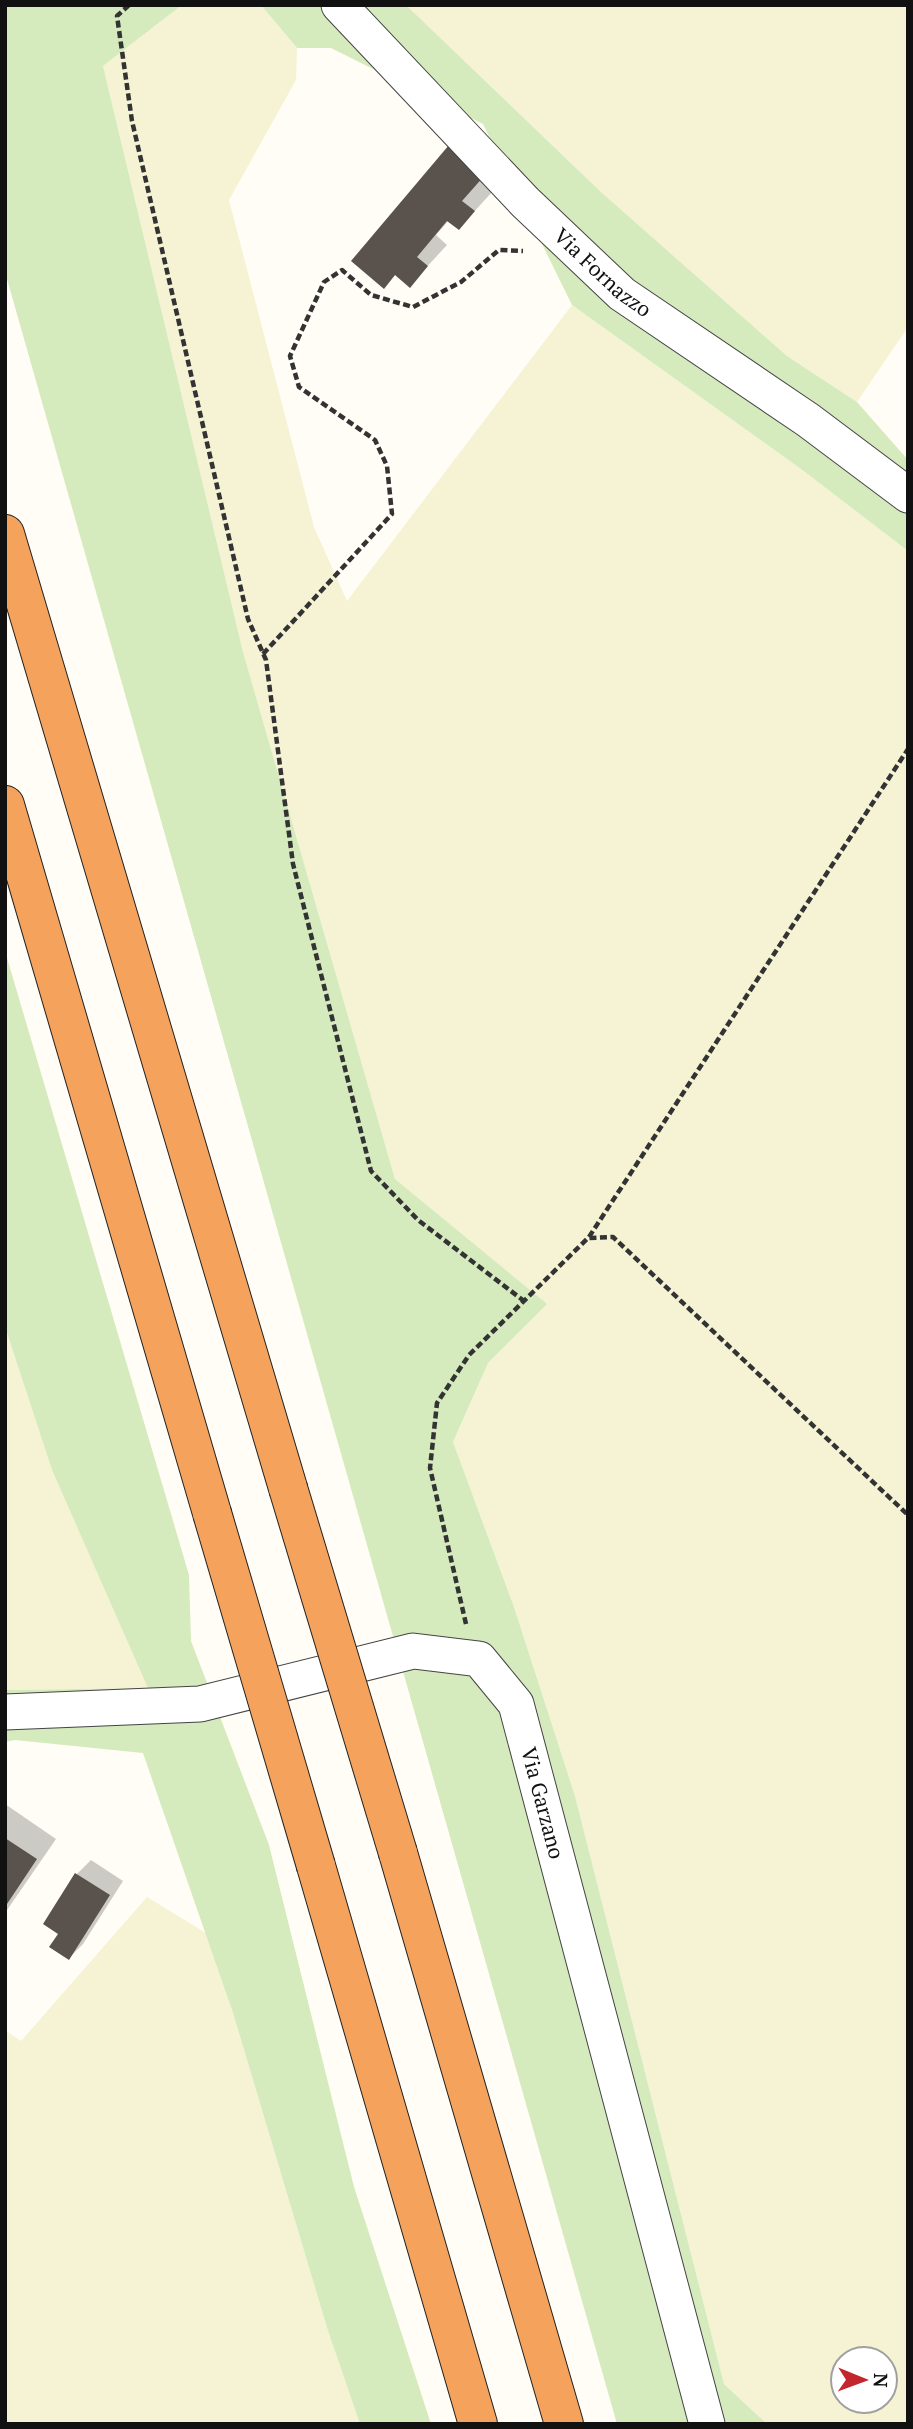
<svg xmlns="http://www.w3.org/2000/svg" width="913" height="2429" font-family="'PT Serif',serif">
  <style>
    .farmland { fill: #f6f3d4; fill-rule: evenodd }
    .green { fill: #d5ebbd }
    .shadow { fill: #0003 }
    .building { fill: #5a524d }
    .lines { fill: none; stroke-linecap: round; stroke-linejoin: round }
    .minor-casing { stroke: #444; stroke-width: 37 }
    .motorway-casing { stroke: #222; stroke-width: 40 }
    .path { stroke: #333; stroke-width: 4.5; stroke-dasharray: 7 3.5; stroke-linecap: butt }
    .minor { stroke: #fff; stroke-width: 35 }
    .motorway { stroke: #f5a25d; stroke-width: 38 }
    .motorway-bridge-casing { stroke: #222; stroke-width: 40; stroke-linecap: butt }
    .motorway-bridge { stroke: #f5a25d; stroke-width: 38 }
    .labels { text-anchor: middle; stroke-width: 7; stroke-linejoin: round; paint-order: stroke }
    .street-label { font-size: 21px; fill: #111; stroke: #fff }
  </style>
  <rect width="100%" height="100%" fill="#fffdf5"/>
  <g class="farmland">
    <path d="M182 5H261L297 48 296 80 229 200 314 527 347 601 572 305 801 469 908 551V2424H767L724 2384 575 1796 514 1607 453 1442 488 1363 546 1304 395 1179 243 652 103 66ZM843 2359H885V2401H843Z"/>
    <polygon points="406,5 908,5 908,327 857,402 787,356 601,192"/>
    <polygon points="5,1327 52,1470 149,1688 5,1690"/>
    <polygon points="147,1897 206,1933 233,2013 328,2331 360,2424 5,2424 5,2030 21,2041"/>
  </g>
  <g class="green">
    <polygon points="5,5 182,5 103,66 243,652 395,1179 547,1304 488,1363 453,1442 514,1607 575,1796 724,2384 767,2424 617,2424 5,272"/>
    <polygon points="261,5 406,5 601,192 787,356 857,402 908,460 908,551 801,469 572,305 483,124 331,48 297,48"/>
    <polygon points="5,951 189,1575 191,1641 269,1845 354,2187 431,2424 360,2424 328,2331 233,2013 143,1753 15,1740 5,1742 5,1690 148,1688 52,1470 5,1327"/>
  </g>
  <g class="shadow">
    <polygon points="451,146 494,190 459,228 449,220 436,235 447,245 410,285 396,274 384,287"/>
    <polygon points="5,1804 56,1839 5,1913"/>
    <polygon points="91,1860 123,1881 83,1944 69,1958 60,1934 77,1874"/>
  </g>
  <g class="building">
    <polygon points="449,145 485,175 462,201 475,211 459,230 447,221 417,257 428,266 410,288 395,275 384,289 351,261"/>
    <polygon points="5,1838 37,1859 5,1907"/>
    <polygon points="75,1873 110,1895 69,1960 49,1947 58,1934 43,1924"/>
  </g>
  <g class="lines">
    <defs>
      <g id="minor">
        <path id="s1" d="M339 5 525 202 622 294 808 420 908 495"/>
        <path id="s2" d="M5 1712 200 1704 413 1651 479 1659 516 1704 707 2424"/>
      </g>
      <g id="motorway">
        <polyline points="5,534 288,1488"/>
        <polyline points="5,805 212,1513"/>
        <polyline points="398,1853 564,2424"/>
        <polyline points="316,1866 478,2424"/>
      </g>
    </defs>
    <use href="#minor" class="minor-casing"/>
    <use href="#motorway" class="motorway-casing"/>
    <g class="path">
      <polyline points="129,5 117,16 132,121 248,619 266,660 293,864 371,1171 418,1220 524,1301"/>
      <polyline points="263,654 392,514 387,466 375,440 299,387 290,356 324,282 342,270 371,295 413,307 461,282 499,250 523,251"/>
      <polyline points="589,1237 908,749"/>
      <polyline points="466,1624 430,1468 437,1403 469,1355 588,1238 613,1237 908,1515"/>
    </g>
    <use href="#minor" class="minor"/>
    <use href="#motorway" class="motorway"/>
    <defs>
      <g id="motorway-bridge">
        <polyline points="288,1488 398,1853"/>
        <polyline points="212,1513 316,1866"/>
      </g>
    </defs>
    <use href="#motorway-bridge" class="motorway-bridge-casing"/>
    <use href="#motorway-bridge" class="motorway-bridge"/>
  </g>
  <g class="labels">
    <g class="street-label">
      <text dy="7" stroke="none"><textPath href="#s1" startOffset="376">Via Fornazzo</textPath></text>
      <text dy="7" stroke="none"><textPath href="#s2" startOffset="642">Via Garzano</textPath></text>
    </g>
  </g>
  <rect width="913" height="2429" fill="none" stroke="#111111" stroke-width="14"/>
  <g transform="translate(864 2380) rotate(91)"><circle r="33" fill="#ffffff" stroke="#a0a0a0" stroke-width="2"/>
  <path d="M0-5L12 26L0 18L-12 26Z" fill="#c4262e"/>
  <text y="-10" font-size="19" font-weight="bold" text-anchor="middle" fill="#111111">N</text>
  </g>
</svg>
